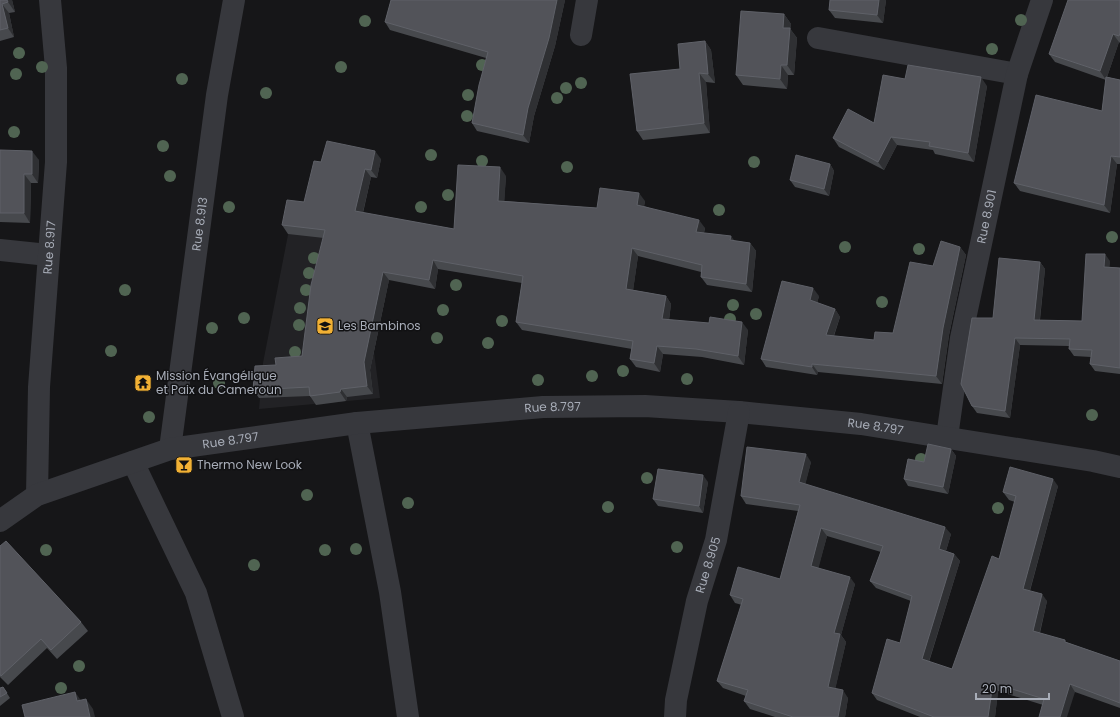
<svg xmlns="http://www.w3.org/2000/svg" width="1120" height="717" font-family="Poppins,sans-serif">
  <style>
    .built { fill: #222225 }
    .lines { fill: none; stroke-linecap: round; stroke-linejoin: round }
    .minor { stroke: #37383d; stroke-width: 22 }
    .tree { fill: #506452 }
    .wall { fill: #47494d }
    .shaded-wall { fill: #2f3033 }
    .building { fill: #525359; stroke: #5f6168 }
    .labels { text-anchor: middle; stroke-width: 3; stroke-linejoin: round; paint-order: stroke }
    .street-label { font-size: 12px; fill: #a8adb8; stroke: #111113 }
    .poi-label { font-size: 12px; fill: #a8adb8; stroke: #111113; text-anchor: start }
  </style>
  <rect width="100%" height="100%" fill="#161618"/>
  <polygon class="built" points="293,209 333,214 355,293 385,299 374,352 380,398 259,409 263,363"/>
  <g class="lines">
    <g class="minor">
      <polyline points="581,35 587,0"/>
      <polyline points="818,38 1017,74"/>
      <polyline points="0,250 48,255"/>
      <polyline points="357,423 390,592 408,717"/>
      <path id="s1" d="M947 437 961 338 1017 74 1042 0"/>
      <path id="s2" d="M170 449 217 95 234 0"/>
      <polyline points="133,462 196,593 233,717"/>
      <path id="s3" d="M37 495 39 387 56 162V68L50 0"/>
      <path id="s4" d="M0 521 37 495 170 449 357 423 543 407 645 406 739 412 861 424 1093 461 1120 467"/>
      <path id="s5" d="M675 717 676 700 697 601 716 540 739 412"/>
    </g>
  </g>
  <g class="tree">
    <circle cx="1021" cy="20" r="6"/>
    <circle cx="365" cy="21" r="6"/>
    <circle cx="992" cy="49" r="6"/>
    <circle cx="19" cy="53" r="6"/>
    <circle cx="482" cy="65" r="6"/>
    <circle cx="42" cy="67" r="6"/>
    <circle cx="341" cy="67" r="6"/>
    <circle cx="16" cy="74" r="6"/>
    <circle cx="182" cy="79" r="6"/>
    <circle cx="581" cy="83" r="6"/>
    <circle cx="566" cy="88" r="6"/>
    <circle cx="266" cy="93" r="6"/>
    <circle cx="468" cy="95" r="6"/>
    <circle cx="557" cy="98" r="6"/>
    <circle cx="467" cy="116" r="6"/>
    <circle cx="14" cy="132" r="6"/>
    <circle cx="163" cy="146" r="6"/>
    <circle cx="431" cy="155" r="6"/>
    <circle cx="482" cy="161" r="6"/>
    <circle cx="754" cy="162" r="6"/>
    <circle cx="567" cy="167" r="6"/>
    <circle cx="170" cy="176" r="6"/>
    <circle cx="448" cy="195" r="6"/>
    <circle cx="229" cy="207" r="6"/>
    <circle cx="421" cy="207" r="6"/>
    <circle cx="719" cy="210" r="6"/>
    <circle cx="1112" cy="237" r="6"/>
    <circle cx="845" cy="247" r="6"/>
    <circle cx="919" cy="249" r="6"/>
    <circle cx="314" cy="258" r="6"/>
    <circle cx="309" cy="273" r="6"/>
    <circle cx="456" cy="285" r="6"/>
    <circle cx="125" cy="290" r="6"/>
    <circle cx="306" cy="290" r="6"/>
    <circle cx="882" cy="302" r="6"/>
    <circle cx="733" cy="305" r="6"/>
    <circle cx="300" cy="308" r="6"/>
    <circle cx="443" cy="310" r="6"/>
    <circle cx="756" cy="314" r="6"/>
    <circle cx="244" cy="318" r="6"/>
    <circle cx="730" cy="319" r="6"/>
    <circle cx="502" cy="321" r="6"/>
    <circle cx="299" cy="325" r="6"/>
    <circle cx="212" cy="328" r="6"/>
    <circle cx="437" cy="338" r="6"/>
    <circle cx="488" cy="343" r="6"/>
    <circle cx="111" cy="351" r="6"/>
    <circle cx="295" cy="352" r="6"/>
    <circle cx="623" cy="371" r="6"/>
    <circle cx="592" cy="376" r="6"/>
    <circle cx="687" cy="379" r="6"/>
    <circle cx="538" cy="380" r="6"/>
    <circle cx="219" cy="383" r="6"/>
    <circle cx="1092" cy="415" r="6"/>
    <circle cx="149" cy="417" r="6"/>
    <circle cx="921" cy="459" r="6"/>
    <circle cx="647" cy="478" r="6"/>
    <circle cx="307" cy="495" r="6"/>
    <circle cx="408" cy="503" r="6"/>
    <circle cx="608" cy="507" r="6"/>
    <circle cx="998" cy="508" r="6"/>
    <circle cx="677" cy="547" r="6"/>
    <circle cx="356" cy="549" r="6"/>
    <circle cx="46" cy="550" r="6"/>
    <circle cx="325" cy="550" r="6"/>
    <circle cx="254" cy="565" r="6"/>
    <circle cx="79" cy="666" r="6"/>
    <circle cx="61" cy="688" r="6"/>
  </g>
  <g class="wall">
    <polygon points="0,0 12,0 15,12 9,13 14,37 0,41"/>
    <polygon points="391,0 565,0 555,46 534,116 529,143 477,131 472,123 486,58 390,30 385,22"/>
    <polygon points="886,0 883,23 835,18 829,10"/>
    <polygon points="1120,0 1120,43 1119,42 1107,77 1120,80 1120,164 1117,164 1110,213 1020,191 1014,183 1102,111 1106,80 1055,62 1049,54"/>
    <polygon points="784,14 791,24 791,30 797,38 794,75 788,75 787,89 743,85 736,75"/>
    <polygon points="705,41 711,50 715,83 706,82 710,133 643,140 637,131 680,69"/>
    <polygon points="905,79 987,86 974,162 935,154 933,150 897,145 884,170 839,147 833,138 874,123"/>
    <polygon points="0,150 39,160 38,183 31,183 30,223 0,222"/>
    <polygon points="381,159 377,178 371,177 363,213 454,229 506,176 504,201 597,208 645,201 644,206 705,228 704,233 734,241 750,243 756,251 752,292 707,285 701,277 701,272 638,256 633,290 666,296 671,304 669,320 748,330 744,365 702,357 663,354 660,372 636,367 630,359 632,349 522,330 516,322 522,283 438,269 435,289 389,280 370,370 373,394 347,397 346,401 316,405 310,396 259,398 253,390 276,365 302,356 324,238 288,234 282,225 304,202 321,162"/>
    <polygon points="830,164 834,171 829,196 795,187 790,180"/>
    <polygon points="960,247 966,255 949,335 942,384 818,372 817,375 766,367 761,359 819,296 817,303 835,309 840,317 834,336 874,340 893,333 933,266"/>
    <polygon points="1110,261 1109,267 1120,268 1120,374 1095,371 1090,364 1091,357 1074,356 1069,349 1069,346 1020,345 1010,418 977,413 972,406 993,318 1040,262 1045,269 1040,320 1082,321"/>
    <polygon points="951,449 956,456 948,494 908,486 904,479 924,462"/>
    <polygon points="811,462 805,484 951,534 946,551 954,554 960,561 929,662 952,669 999,559 1015,502 1009,500 1003,492 1058,486 1030,591 1047,601 1040,633 1120,661 1120,708 1075,692 1043,705 998,691 995,717 920,717 877,700 872,693 900,643 911,601 876,588 870,581 881,552 827,536 818,568 855,584 841,635 846,642 835,689 848,698 845,717 775,717 750,709 744,701 746,696 723,688 717,681 742,605 735,603 730,595 780,579 798,511 746,504 741,496"/>
    <polygon points="708,482 703,513 658,506 653,499"/>
    <polygon points="0,546 81,622 88,631 57,659 47,648 8,685 0,677"/>
    <polygon points="3,687 10,698 0,706 0,688"/>
  </g>
  <g class="shaded-wall">
    <polygon points="7,0 12,0 15,12 8,2"/>
    <polygon points="557,0 565,0 555,46 534,116 529,143 523,135 528,108"/>
    <polygon points="879,0 886,0 883,23 877,15"/>
    <polygon points="2,4 9,13 14,37 8,28"/>
    <polygon points="784,14 791,24 791,30 797,38 794,75 787,65 783,28"/>
    <polygon points="1113,34 1119,42 1106,80 1100,71"/>
    <polygon points="705,41 711,50 715,83 708,74"/>
    <polygon points="781,65 788,75 787,89 780,79"/>
    <polygon points="699,73 706,82 710,133 704,123"/>
    <polygon points="981,77 987,86 974,162 968,153"/>
    <polygon points="891,137 897,145 884,170 878,162"/>
    <polygon points="32,151 39,160 38,183 32,174"/>
    <polygon points="375,151 381,159 377,178 371,170"/>
    <polygon points="1111,156 1117,164 1110,213 1104,205"/>
    <polygon points="830,164 834,171 829,196 824,189"/>
    <polygon points="500,167 506,176 504,209 498,201"/>
    <polygon points="365,169 371,177 361,220 355,211"/>
    <polygon points="24,174 31,183 30,223 24,213"/>
    <polygon points="639,193 645,201 643,213 637,205"/>
    <polygon points="699,220 705,228 702,240 696,232"/>
    <polygon points="731,236 737,244 730,240"/>
    <polygon points="750,243 756,251 752,292 746,284"/>
    <polygon points="960,247 966,255 949,335 942,384 936,376 943,328"/>
    <polygon points="632,248 638,256 632,298 626,289"/>
    <polygon points="1105,254 1110,261 1109,274 1104,267"/>
    <polygon points="433,260 438,269 435,289 429,280"/>
    <polygon points="1040,262 1045,269 1039,326 1034,320"/>
    <polygon points="383,272 389,280 370,370 373,394 367,386 364,362"/>
    <polygon points="813,288 819,296 816,308 810,300"/>
    <polygon points="666,296 671,304 668,328 662,319"/>
    <polygon points="835,309 840,317 831,343 826,335"/>
    <polygon points="742,322 748,330 744,365 738,356"/>
    <polygon points="1015,338 1020,345 1010,418 1005,411"/>
    <polygon points="657,346 663,354 660,372 654,363"/>
    <polygon points="812,364 818,372 817,375 812,367"/>
    <polygon points="341,389 347,397 346,401 340,392"/>
    <polygon points="951,449 956,456 948,494 943,487"/>
    <polygon points="806,454 811,462 804,490 799,482"/>
    <polygon points="703,475 708,482 703,513 699,506"/>
    <polygon points="1053,479 1058,486 1028,597 1023,589"/>
    <polygon points="945,527 951,534 944,557 939,549"/>
    <polygon points="821,528 827,536 817,574 811,566"/>
    <polygon points="954,554 960,561 927,667 922,659"/>
    <polygon points="850,577 855,584 841,635 846,642 834,695 828,687 834,633"/>
    <polygon points="1042,594 1047,601 1038,639 1033,631"/>
    <polygon points="993,683 998,691 995,717 988,717"/>
    <polygon points="1070,684 1075,692 1067,717 1060,717"/>
    <polygon points="843,690 848,698 845,717 838,717"/>
    <polygon points="75,692 82,702 77,701"/>
    <polygon points="86,699 93,709 95,717 90,717"/>
  </g>
  <g class="building">
    <polygon points="0,0 7,0 8,2 2,4 8,28 0,30"/>
    <polygon points="391,0 557,0 549,38 528,108 523,135 472,123 479,85 488,52 385,22"/>
    <polygon points="830,0 879,0 877,15 829,10"/>
    <polygon points="1068,0 1120,0 1120,33 1119,36 1113,34 1100,71 1049,54"/>
    <polygon points="741,11 784,14 783,28 790,28 787,65 781,65 780,79 736,75"/>
    <polygon points="705,41 708,74 699,73 704,123 637,131 630,74 680,69 678,44"/>
    <polygon points="908,65 981,77 968,153 929,146 930,142 891,137 878,162 833,138 848,109 874,123 883,75 905,79"/>
    <polygon points="1106,77 1120,80 1120,157 1111,156 1104,205 1014,183 1036,95 1102,111"/>
    <polygon points="327,141 375,151 371,170 365,169 355,211 454,229 458,165 500,167 498,201 597,208 600,188 639,193 637,205 699,220 696,232 731,236 730,240 750,243 746,284 701,277 702,265 632,248 626,289 666,296 662,319 709,323 710,317 742,322 738,356 696,349 657,346 654,363 630,359 633,341 516,322 523,276 433,260 429,280 383,272 364,362 367,386 341,389 340,392 310,396 309,387 253,390 255,366 276,365 275,358 302,356 311,285 325,230 282,225 287,200 304,202 314,161 321,162"/>
    <polygon points="0,150 32,151 32,174 24,174 24,213 0,213"/>
    <polygon points="796,155 830,164 824,189 790,180"/>
    <polygon points="941,241 960,247 943,328 936,376 812,364 812,367 761,359 782,281 813,288 810,300 835,309 826,335 874,340 875,332 893,333 910,262 933,266"/>
    <polygon points="1086,254 1105,254 1104,267 1120,268 1120,368 1090,364 1092,350 1069,349 1070,339 1015,338 1005,411 972,406 961,384 972,318 993,318 999,258 1040,262 1034,320 1082,321"/>
    <polygon points="928,444 951,449 943,487 904,479 908,459 924,462"/>
    <polygon points="747,447 806,454 799,482 945,527 939,549 954,554 922,659 952,669 992,556 999,559 1016,496 1003,492 1010,467 1053,479 1023,589 1042,594 1033,631 1065,640 1065,642 1120,661 1120,703 1070,684 1060,717 1039,717 1044,699 993,683 988,717 934,717 872,693 887,639 900,643 912,596 870,581 883,546 821,528 811,566 850,577 834,633 840,634 828,687 843,690 838,717 793,717 744,701 748,690 717,681 743,599 730,595 738,567 780,579 800,505 741,496"/>
    <polygon points="658,469 703,475 699,506 653,499"/>
    <polygon points="6,541 81,622 51,650 41,639 1,676 0,674 0,546"/>
    <polygon points="3,687 7,693 0,697 0,688"/>
    <polygon points="75,692 77,701 86,699 90,717 25,717 22,705"/>
  </g>
  <defs>
    <symbol id="school-square" viewBox="-11 -11 22 22"><rect x="-9" y="-9" width="18" height="18" rx="4" fill="#f2b134" stroke="#111113"/><path d="M0-5L7-2L0 1L-7-2ZM-4 1L0 2.5L4 1V4Q0 6-4 4Z" fill="#111"/></symbol>
    <symbol id="temple-square" viewBox="-11 -11 22 22"><rect x="-9" y="-9" width="18" height="18" rx="4" fill="#f2b134" stroke="#111113"/><path d="M0-6L5-2H3V0L6.5 2.5H4V6H1.5V3h-3V6H-4V2.5H-6.5L-3 0V-2H-5Z" fill="#111"/></symbol>
    <symbol id="bar-square" viewBox="-11 -11 22 22"><rect x="-9" y="-9" width="18" height="18" rx="4" fill="#f2b134" stroke="#111113"/><path d="M-6-5H6L.8 .8V4.5H3.5V6h-7V4.5H-.8V.8Z" fill="#111"/></symbol>
  </defs>
  <g fill-rule="evenodd">
    <use href="#school-square" x="315" y="316" width="20" height="20"/>
    <use href="#temple-square" x="133" y="373" width="20" height="20"/>
    <use href="#bar-square" x="174" y="455" width="20" height="20"/>
  </g>
  <g class="labels">
    <g class="street-label">
      <text dy="4" stroke="none"><textPath href="#s1" startOffset="224">Rue 8.901</textPath></text>
      <text dy="4" stroke="none"><textPath href="#s2" startOffset="227">Rue 8.913</textPath></text>
      <text dy="4" stroke="none"><textPath href="#s3" startOffset="248">Rue 8.917</textPath></text>
      <text dy="4" stroke="none"><textPath href="#s4" startOffset="571">Rue 8.797</textPath></text>
      <text dy="4" stroke="none"><textPath href="#s4" startOffset="895">Rue 8.797</textPath></text>
      <text dy="4" stroke="none"><textPath href="#s4" startOffset="247">Rue 8.797</textPath></text>
      <text dy="4" stroke="none"><textPath href="#s5" startOffset="156">Rue 8.905</textPath></text>
    </g>
    <g class="poi-label">
      <text x="338" y="330">Les Bambinos</text>
      <text x="156" y="380">Mission Évangélique<tspan x="156" dy="14">et Paix du Cameroun</tspan></text>
      <text x="197" y="469">Thermo New Look</text>
    </g>
  </g>
  <path d="M976 693v6h73v-6" fill="none" stroke="#a8adb8" stroke-width="2"/>
  <text x="982" y="693" font-size="12" fill="#a8adb8" stroke="#111113" stroke-width="3" paint-order="stroke">20 m</text>
</svg>
